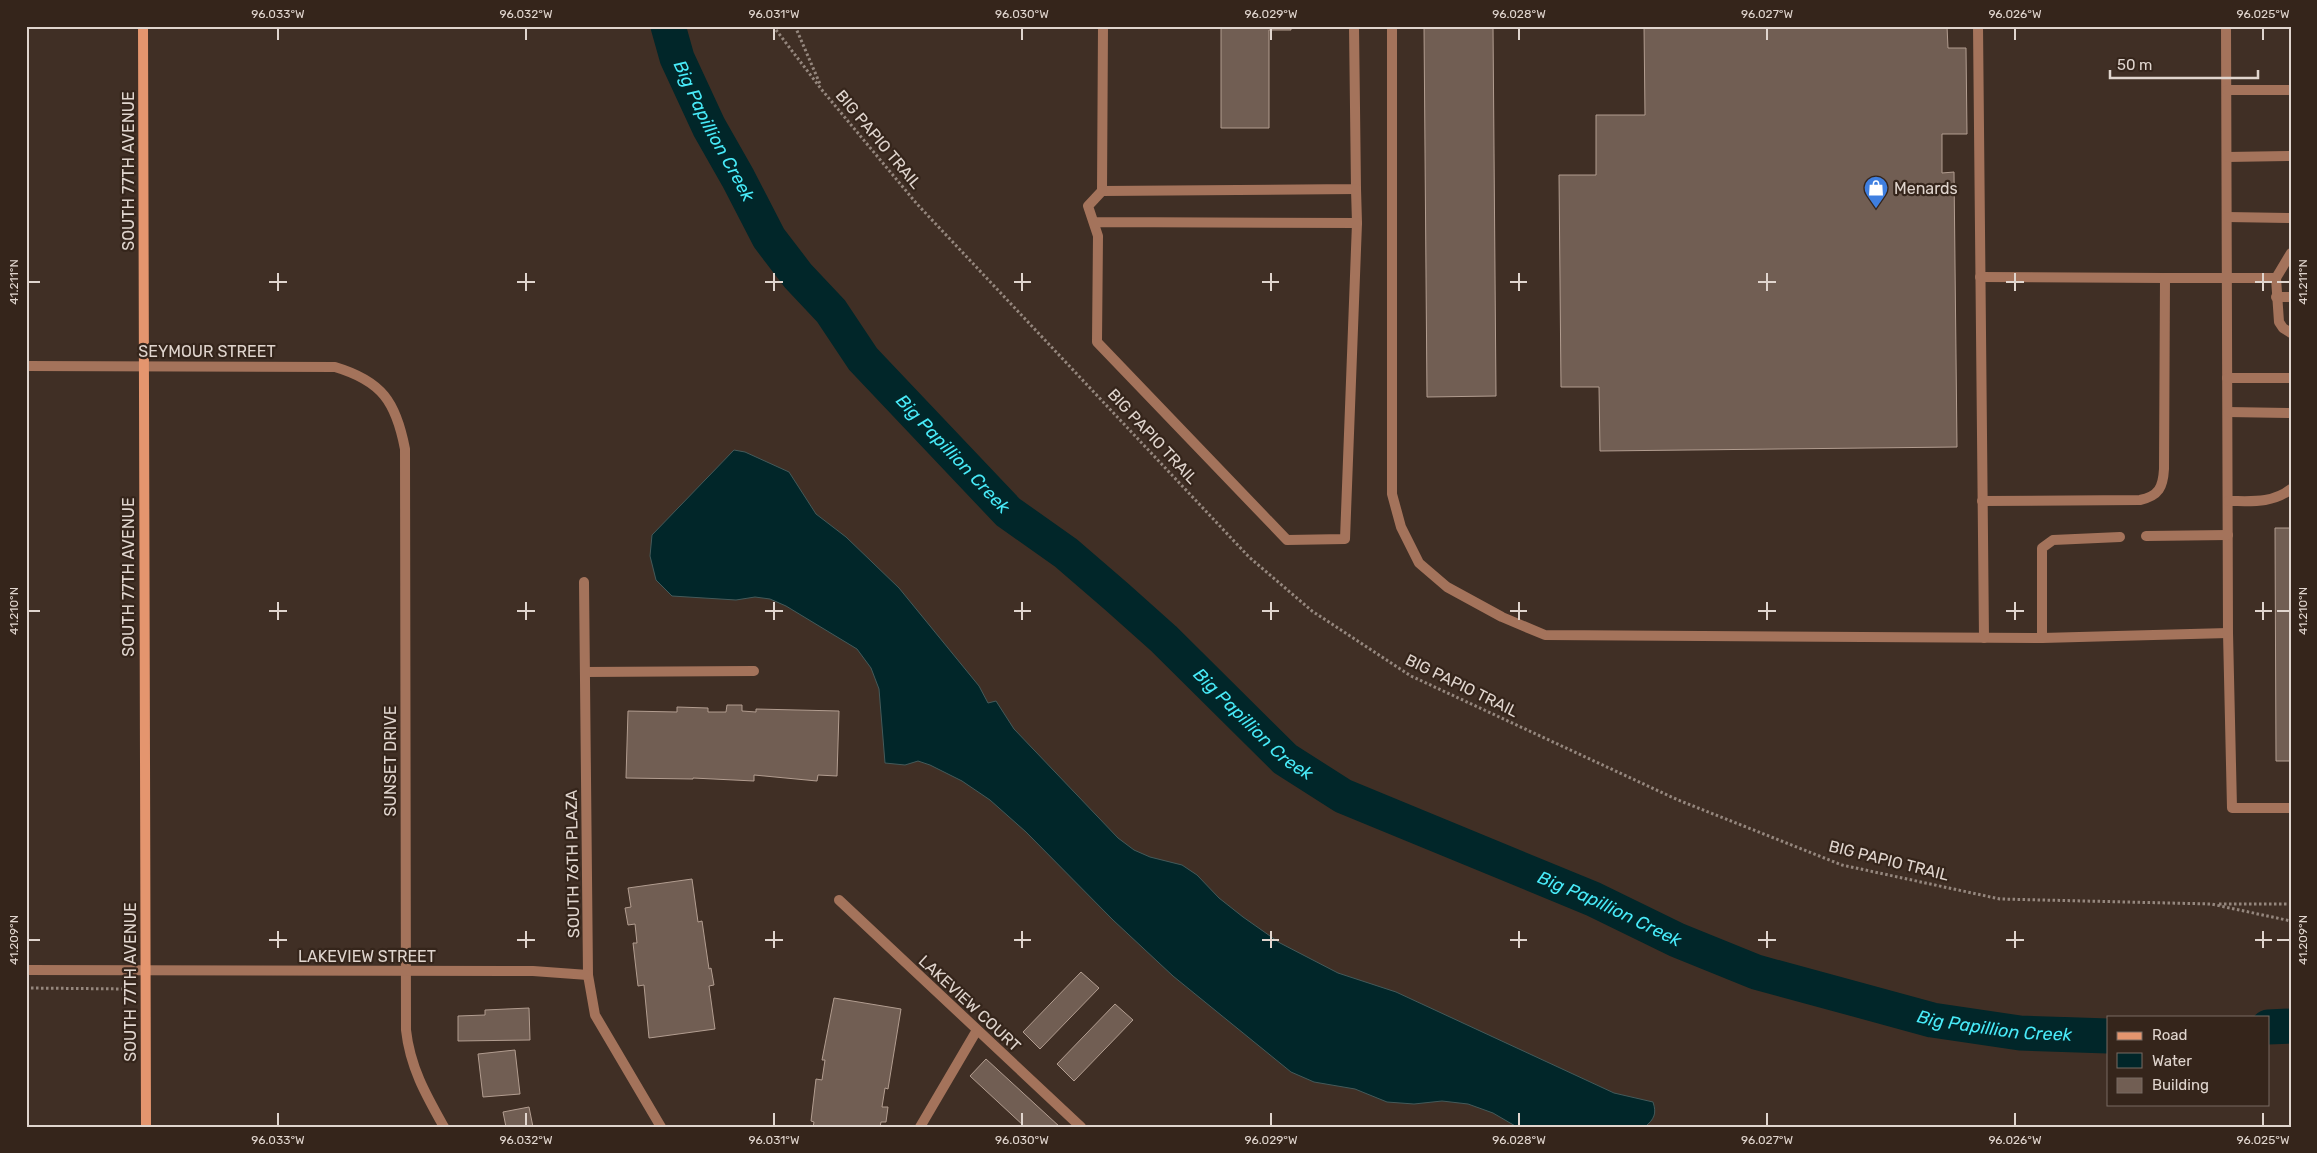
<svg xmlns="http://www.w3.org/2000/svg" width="2317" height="1153" font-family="Rubik,sans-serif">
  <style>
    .water { fill: #012629; stroke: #445a5a }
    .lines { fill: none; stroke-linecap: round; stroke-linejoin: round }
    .river { stroke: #012629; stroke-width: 35 }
    .building { fill: #715e53; stroke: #b29d90 }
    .path { stroke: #95877e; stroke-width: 3; stroke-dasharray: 2.5 2.5; stroke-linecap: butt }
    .lane { stroke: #a4735b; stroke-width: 10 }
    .street { stroke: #a4735b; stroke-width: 10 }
    .secondary { stroke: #e4956e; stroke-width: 10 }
    .ticks { fill: none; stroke: #e0d5ce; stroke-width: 2 }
    .labels { text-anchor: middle; stroke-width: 4.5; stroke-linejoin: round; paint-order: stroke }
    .street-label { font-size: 16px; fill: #e0d5ce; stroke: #35251b }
    .poi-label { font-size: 16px; fill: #e0d5ce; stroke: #35251b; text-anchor: start }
    .water-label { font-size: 18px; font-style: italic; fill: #48eaf8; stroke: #35251b }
    .neatline { fill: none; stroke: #e0d5ce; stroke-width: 2 }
    .ticks-label { font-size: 12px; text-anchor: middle; fill: #e0d5ce }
  </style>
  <rect width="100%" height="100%" fill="#402f25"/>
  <path class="water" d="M734 450 745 452 789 472 816 514 846 537 899 588 979 686 988 703 996 701 1014 729 1118 838 1134 850 1150 857 1182 865 1197 875 1219 898 1243 917 1280 943 1338 973 1396 992 1614 1093 1653 1102C1657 1114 1654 1119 1645 1127H1517L1493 1113 1468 1104 1442 1101 1414 1104 1387 1102 1355 1089 1314 1082 1291 1072 1173 976 1113 920 1026 832 990 800 962 781 930 765 918 761 905 765 885 763 879 689 871 668 857 649 786 606 770 599 755 597 736 600 672 596 656 580 650 556 652 535Z"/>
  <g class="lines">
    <g class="river">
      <path id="s1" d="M668 26 677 58 709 127 738 178 769 238 798 276 831 311 863 359 1008 512 1066 553 1117 597 1164 639 1285 759 1343 796 1593 899 1677 940 1756 972 1932 1020 2020 1033 2108 1036"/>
      <polyline points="2268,1027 2291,1026"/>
    </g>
  </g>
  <g class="building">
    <polygon points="1199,26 1291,26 1291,30 1269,30 1269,128 1221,128 1221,27"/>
    <polygon points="1424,26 1493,26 1496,396 1427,397"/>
    <polygon points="1644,26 1947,26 1948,48 1966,48 1967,134 1942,134 1942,173 1954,172 1957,447 1600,451 1599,387 1561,387 1559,175 1596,175 1596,115 1645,115"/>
    <polygon points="2275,528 2291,528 2291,761 2276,761"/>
    <polygon points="727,705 742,705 742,711 756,712 756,709 839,711 837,776 818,775 817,781 754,775 754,781 693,778 693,779 626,778 628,711 677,712 677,707 708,708 708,712 726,712"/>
    <polygon points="692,879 698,922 702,921 709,969 711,968 714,985 709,986 715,1029 649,1038 644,985 638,986 636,969 633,943 637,943 635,924 628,925 625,908 631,907 628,888"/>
    <polygon points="1081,972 1099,988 1040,1049 1023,1032"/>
    <polygon points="834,998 901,1009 888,1089 885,1088 882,1107 888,1107 886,1122 881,1122 880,1127 813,1127 814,1122 811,1121 816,1079 822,1080 825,1060 822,1060"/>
    <polygon points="1115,1004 1133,1020 1074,1081 1057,1064"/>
    <polygon points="529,1008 530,1040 458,1041 458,1016 485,1015 485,1010"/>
    <polygon points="515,1050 520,1094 483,1097 478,1054"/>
    <polygon points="986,1059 1060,1127 1025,1127 970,1076"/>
    <polygon points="529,1107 533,1127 506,1127 503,1112"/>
  </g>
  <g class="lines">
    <g class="path">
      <polyline points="773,26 822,90 917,204 1249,557 1312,611 1411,676 1678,800 1842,865 2000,899 2211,904 2291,921"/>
      <polyline points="795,26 820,84"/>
      <polyline points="2219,904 2291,904"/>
      <polyline points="26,988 127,989"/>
    </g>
    <g class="lane">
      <polyline points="1103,26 1102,191 1356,189 1354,26"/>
      <polyline points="1392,26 1392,494 1401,527 1419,563 1447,587 1502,617 1545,635 2042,638 2228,633"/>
      <polyline points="1978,26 1984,638"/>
      <polyline points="2226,26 2228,633 2232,808 2291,808"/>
      <polyline points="2227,90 2291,90"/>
      <polyline points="2227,157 2291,156"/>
      <polyline points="1356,189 1357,223"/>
      <polyline points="2227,217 2291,218"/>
      <polyline points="1094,222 1357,223 1345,539 1287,540 1097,342 1098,236 1088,206 1102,191"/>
      <polyline points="1980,277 2165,278"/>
      <polyline points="2276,278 2291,253"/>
      <polyline points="2276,297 2291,297"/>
      <polyline points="2227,378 2291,378"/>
      <polyline points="2228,412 2291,413"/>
      <path d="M1982 501 2140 500C2159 496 2163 487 2164 469L2165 278H2276L2279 322 2283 328 2291 333"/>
      <path d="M2228 501C2250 501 2272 504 2291 489"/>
      <polyline points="2146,536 2228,535"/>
      <polyline points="2042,638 2042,548 2053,540 2120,537"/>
      <polyline points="585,672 754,671"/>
    </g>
    <g class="street">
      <path d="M26 366 335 367C382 381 396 402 405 449L406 1030C410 1067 426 1095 444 1127"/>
      <polyline points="584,582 588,975 595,1015 661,1127"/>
      <polyline points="839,900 1081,1127"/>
      <polyline points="26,970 533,971 588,975"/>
      <polyline points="920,1127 977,1030"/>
    </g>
    <polyline class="secondary" points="143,26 146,1127"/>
  </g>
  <path class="ticks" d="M278 28V40M526 28V40M774 28V40M1022 28V40M1271 28V40M1519 28V40M1767 28V40M2015 28V40M2263 28V40M278 273V291M526 273V291M774 273V291M1022 273V291M1271 273V291M1519 273V291M1767 273V291M2015 273V291M2263 273V291M28 282H40M269 282H287M517 282H535M765 282H783M1014 282H1031M1262 282H1279M1510 282H1527M1758 282H1776M2006 282H2024M2255 282H2272M2277 282H2290M278 602V620M526 602V620M774 602V620M1022 602V620M1271 602V620M1519 602V620M1767 602V620M2015 602V620M2263 602V620M28 611H40M269 611H287M517 611H535M765 611H783M1014 611H1031M1262 611H1279M1510 611H1527M1758 611H1776M2006 611H2024M2255 611H2272M2277 611H2290M278 931V948M526 931V948M774 931V948M1022 931V948M1271 931V948M1519 931V948M1767 931V948M2015 931V948M2263 931V948M28 940H40M269 940H287M517 940H535M765 940H783M1014 940H1031M1262 940H1279M1510 940H1527M1758 940H1776M2006 940H2024M2255 940H2272M2277 940H2290M278 1113V1126M526 1113V1126M774 1113V1126M1022 1113V1126M1271 1113V1126M1519 1113V1126M1767 1113V1126M2015 1113V1126M2263 1113V1126"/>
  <defs>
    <symbol id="shop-pin" viewBox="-11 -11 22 30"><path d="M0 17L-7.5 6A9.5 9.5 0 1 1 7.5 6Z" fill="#3f7fe0" stroke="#35251b"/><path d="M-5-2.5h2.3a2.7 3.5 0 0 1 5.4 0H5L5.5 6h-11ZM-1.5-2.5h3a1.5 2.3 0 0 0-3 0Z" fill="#fff"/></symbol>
  </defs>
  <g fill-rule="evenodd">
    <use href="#shop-pin" x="1862" y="174" width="28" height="38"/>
  </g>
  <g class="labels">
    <g class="street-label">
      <text transform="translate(879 139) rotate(50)" y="6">BIG PAPIO TRAIL</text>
      <text transform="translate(128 171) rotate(-90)" y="6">SOUTH 77TH AVENUE</text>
      <text x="207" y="357">SEYMOUR STREET</text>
      <text transform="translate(1153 436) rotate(47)" y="6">BIG PAPIO TRAIL</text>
      <text transform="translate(128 577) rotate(-90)" y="6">SOUTH 77TH AVENUE</text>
      <text transform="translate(1462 685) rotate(26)" y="6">BIG PAPIO TRAIL</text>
      <text transform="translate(390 761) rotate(-90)" y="6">SUNSET DRIVE</text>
      <text transform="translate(1889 860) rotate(14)" y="6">BIG PAPIO TRAIL</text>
      <text transform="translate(572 864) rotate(-91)" y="6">SOUTH 76TH PLAZA</text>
      <text x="367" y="962">LAKEVIEW STREET</text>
      <text transform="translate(130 982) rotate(-90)" y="6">SOUTH 77TH AVENUE</text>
      <text transform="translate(970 1003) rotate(43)" y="6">LAKEVIEW COURT</text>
    </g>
    <g class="poi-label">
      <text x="1894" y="194">Menards</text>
    </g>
    <g class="water-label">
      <text dy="6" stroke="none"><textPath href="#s1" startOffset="115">Big Papillion Creek</textPath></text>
      <text dy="6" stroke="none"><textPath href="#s1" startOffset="520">Big Papillion Creek</textPath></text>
      <text dy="6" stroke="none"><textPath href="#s1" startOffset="925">Big Papillion Creek</textPath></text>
      <text dy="6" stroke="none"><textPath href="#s1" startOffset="1330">Big Papillion Creek</textPath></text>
      <text dy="6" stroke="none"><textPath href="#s1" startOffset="1735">Big Papillion Creek</textPath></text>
    </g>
  </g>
  <rect width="2317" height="1153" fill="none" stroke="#35251b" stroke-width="55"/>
  <rect x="2107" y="1016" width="162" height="90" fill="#35251b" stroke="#796b63"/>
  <rect x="2117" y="1032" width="25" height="8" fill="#e4956e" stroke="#796b63"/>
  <text x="2152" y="1040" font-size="15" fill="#e0d5ce">Road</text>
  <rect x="2117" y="1053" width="25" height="15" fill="#012629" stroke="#796b63"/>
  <text x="2152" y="1066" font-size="15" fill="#e0d5ce">Water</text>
  <rect x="2117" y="1078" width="25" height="15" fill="#715e53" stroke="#796b63"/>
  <text x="2152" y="1090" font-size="15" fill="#e0d5ce">Building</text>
  <path d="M2110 70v8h148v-8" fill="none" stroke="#e0d5ce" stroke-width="2.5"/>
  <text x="2117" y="70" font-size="15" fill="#e0d5ce" stroke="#35251b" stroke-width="4" paint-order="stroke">50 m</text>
  <rect x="28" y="28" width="2262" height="1098" class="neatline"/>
  <g class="ticks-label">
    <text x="278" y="18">96.033°W</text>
    <text x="526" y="18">96.032°W</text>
    <text x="774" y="18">96.031°W</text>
    <text x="1022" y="18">96.030°W</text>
    <text x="1271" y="18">96.029°W</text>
    <text x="1519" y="18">96.028°W</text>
    <text x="1767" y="18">96.027°W</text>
    <text x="2015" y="18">96.026°W</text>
    <text x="2263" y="18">96.025°W</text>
    <text transform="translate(14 282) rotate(-90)" y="4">41.211°N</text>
    <text transform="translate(2303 282) rotate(-90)" y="4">41.211°N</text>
    <text transform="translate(14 611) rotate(-90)" y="4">41.210°N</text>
    <text transform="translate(2303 611) rotate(-90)" y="4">41.210°N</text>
    <text transform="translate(14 940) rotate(-90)" y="4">41.209°N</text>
    <text transform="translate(2303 940) rotate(-90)" y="4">41.209°N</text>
    <text x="278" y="1144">96.033°W</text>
    <text x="526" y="1144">96.032°W</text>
    <text x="774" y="1144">96.031°W</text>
    <text x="1022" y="1144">96.030°W</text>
    <text x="1271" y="1144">96.029°W</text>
    <text x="1519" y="1144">96.028°W</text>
    <text x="1767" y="1144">96.027°W</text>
    <text x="2015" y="1144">96.026°W</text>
    <text x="2263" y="1144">96.025°W</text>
  </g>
</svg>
